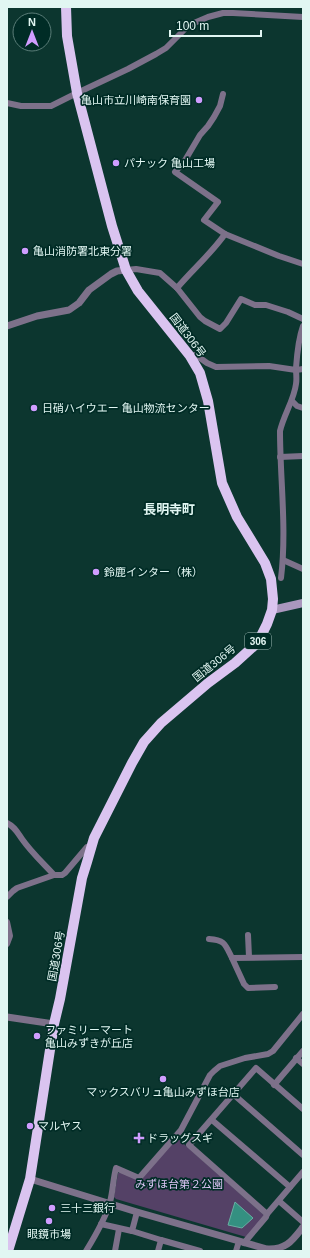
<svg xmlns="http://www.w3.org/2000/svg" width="310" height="1258" font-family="Helvetica,'Noto Sans JP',sans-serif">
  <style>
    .green { fill: #544166 }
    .water { fill: #349081; stroke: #68afa3 }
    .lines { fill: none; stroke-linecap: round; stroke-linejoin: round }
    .minor { stroke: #7d718a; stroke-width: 6 }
    .tertiary { stroke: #7d718a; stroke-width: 7 }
    .secondary { stroke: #aa97be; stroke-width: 8 }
    .trunk { stroke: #dac4f0; stroke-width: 10 }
    .poi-dot { fill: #d09dff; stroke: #002c26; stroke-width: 1.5 }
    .labels { text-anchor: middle; stroke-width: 3.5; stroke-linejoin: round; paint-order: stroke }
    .shield { fill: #002c26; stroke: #9eb9b5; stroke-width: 1 }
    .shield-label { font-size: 10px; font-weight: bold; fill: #e1f6f2 }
    .poi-label { font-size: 11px; fill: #e1f6f2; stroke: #002c26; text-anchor: start }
    .street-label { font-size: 11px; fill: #e1f6f2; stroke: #002c26 }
    .park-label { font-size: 11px; fill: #dfc7f8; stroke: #002c26 }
    .quarter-label { font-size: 13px; font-weight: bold; fill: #e1f6f2; stroke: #002c26 }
  </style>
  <rect width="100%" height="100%" fill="#0c362f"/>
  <polygon class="green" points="176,1137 265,1216 246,1237 116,1199 114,1197 118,1173 122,1172 139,1180"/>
  <polygon class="water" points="235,1202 253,1218 242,1228 228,1225"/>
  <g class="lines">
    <g class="minor">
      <polyline points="223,94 220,106 214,117 208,126 200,135 184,162 175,172 218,202 204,220 225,234 279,256 303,264"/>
      <polyline points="7,103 21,106 51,106 77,93 128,69 156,54 166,48 187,27 194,23 208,17 223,13 233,13 303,17"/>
      <path d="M126 270 136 269 160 273 177 288C193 269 211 254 225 234"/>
      <polyline points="177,288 200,317 205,321 220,329 226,323 241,299 255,305 266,305 288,312 303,319"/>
      <polyline points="190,356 196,355 207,363 216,367 269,366 296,370 303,369"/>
      <polyline points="292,401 297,406 303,408"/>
      <polyline points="280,457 303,456"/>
      <polyline points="283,560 303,569"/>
      <path d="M281 578C287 529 280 479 280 431 284 414 294 400 296 384 297 379 296 374 296 368 297 354 298 340 303 326"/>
      <path d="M7 823C15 827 17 832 22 839 31 852 43 863 54 875H62L65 873 87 847 92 845"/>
      <polyline points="7,897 13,891 17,888 54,875"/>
      <polyline points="7,922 10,936 7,944"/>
      <polyline points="248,935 249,957"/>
      <path d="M209 939C225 940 225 944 232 958L303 957"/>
      <polyline points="232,958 244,984 248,988 275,987"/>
      <polyline points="296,1058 303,1064"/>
      <polyline points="274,1085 303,1051"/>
      <polyline points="233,1094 303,1155"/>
      <polyline points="303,1109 256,1068 189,1145 267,1214 303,1172"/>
      <polyline points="212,1120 290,1187"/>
      <polyline points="279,1201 303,1222"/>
      <polyline points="137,1212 132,1231 161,1240 158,1251"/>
      <polyline points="101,1224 132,1231"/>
      <polyline points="161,1240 200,1251"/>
      <polyline points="244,1243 266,1217 267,1214"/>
      <path d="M86 1251C94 1238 106 1217 110 1202 113 1191 113 1179 116 1168L139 1178 181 1130 210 1075 214 1071 220 1066 245 1058 268 1054 273 1051 303 1014"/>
      <polyline points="115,1251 119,1229"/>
      <polyline points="236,1251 239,1241"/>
    </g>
    <g class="tertiary">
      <polyline points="7,326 37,316 69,310 79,303 89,290 111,274 117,271 126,270"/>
      <polyline points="7,1017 54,1024"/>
      <path d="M30 1179 137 1212 267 1249C286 1250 292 1241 303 1227"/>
    </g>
    <polyline class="secondary" points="272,610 303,603"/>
    <polyline class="trunk" points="8,1251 30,1179 54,1024 60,999 82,878 87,862 94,838 132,763 144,742 161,723 208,683 235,663 255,645 260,638 267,624 272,610 273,599 271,579 265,563 237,517 222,483 208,401 200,373 190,356 138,291 126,270 112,226 77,93 67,36 66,7"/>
  </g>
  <g class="poi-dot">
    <circle cx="199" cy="100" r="4"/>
    <circle cx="116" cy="163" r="4"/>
    <circle cx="25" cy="251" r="4"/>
    <circle cx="34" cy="408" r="4"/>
    <circle cx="96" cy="572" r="4"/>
    <circle cx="37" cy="1036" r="4"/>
    <circle cx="163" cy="1079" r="4"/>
    <circle cx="30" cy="1126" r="4"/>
    <path d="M137 1132h4v4h4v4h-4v4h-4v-4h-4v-4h4z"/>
    <circle cx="52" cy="1208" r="4"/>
    <circle cx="49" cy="1221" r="4"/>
  </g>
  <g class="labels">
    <rect class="shield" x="245" y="633" width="26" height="16" rx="3"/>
    <g class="shield-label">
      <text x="258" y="645">306</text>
    </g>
    <g class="poi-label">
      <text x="191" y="104" text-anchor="end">亀山市立川崎南保育園</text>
      <text x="124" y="167">パナック 亀山工場</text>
      <text x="33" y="255">亀山消防署北東分署</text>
      <text x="42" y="412">日硝ハイウエー 亀山物流センター</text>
      <text x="104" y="576">鈴鹿インター（株）</text>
      <text x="45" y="1034">ファミリーマート<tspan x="45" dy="13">亀山みずきが丘店</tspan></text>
      <text x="163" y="1096" text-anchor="middle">マックスバリュ亀山みずほ台店</text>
      <text x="38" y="1130">マルヤス</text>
      <text x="147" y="1142">ドラッグスギ</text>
      <text x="60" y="1212">三十三銀行</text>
      <text x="49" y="1238" text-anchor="middle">眼鏡市場</text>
    </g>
    <g class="street-label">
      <text transform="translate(188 335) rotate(53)" y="4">国道306号</text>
      <text transform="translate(214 663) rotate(-39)" y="4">国道306号</text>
      <text transform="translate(56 956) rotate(-80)" y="4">国道306号</text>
    </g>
    <g class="park-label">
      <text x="179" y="1188">みずほ台第２公園</text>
    </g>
    <g class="quarter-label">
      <text x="169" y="514">長明寺町</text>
    </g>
  </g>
  <rect width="310" height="1258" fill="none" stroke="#e1f6f2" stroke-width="16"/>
  <g transform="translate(32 32)"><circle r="19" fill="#002c26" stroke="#5a7d78"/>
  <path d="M0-3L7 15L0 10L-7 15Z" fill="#d09dff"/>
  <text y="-6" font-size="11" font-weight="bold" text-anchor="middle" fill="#e1f6f2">N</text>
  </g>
  <path d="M170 30v6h91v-6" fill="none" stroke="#e1f6f2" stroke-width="2"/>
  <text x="176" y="30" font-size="12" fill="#e1f6f2" stroke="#002c26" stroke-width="3" paint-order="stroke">100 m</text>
</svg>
